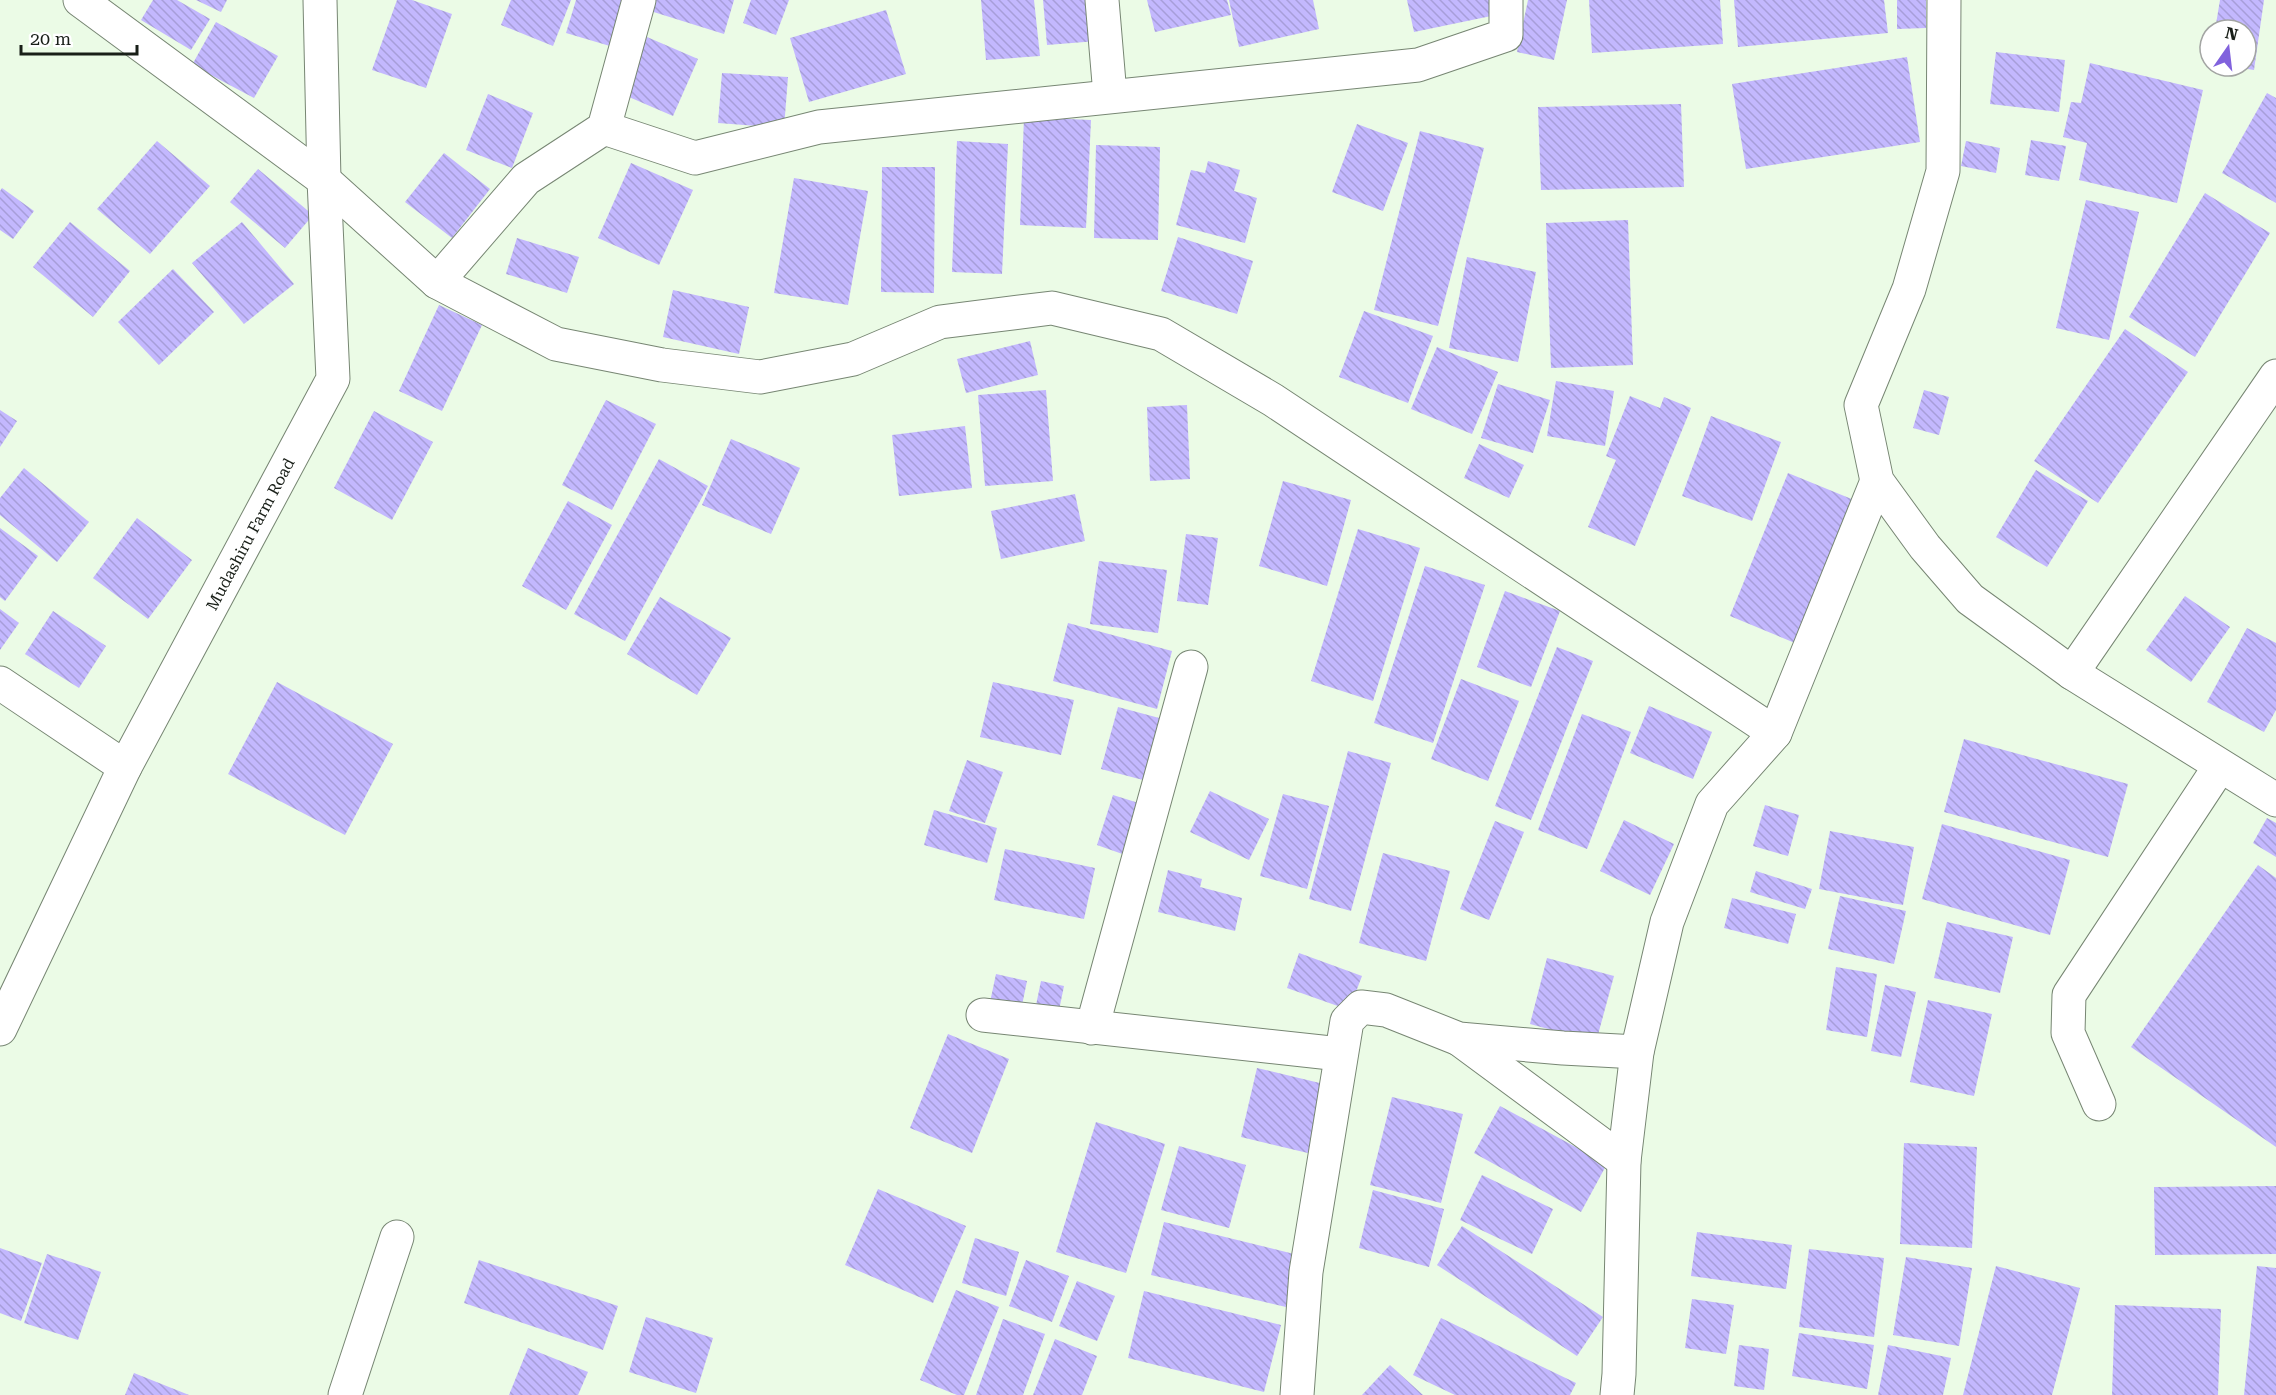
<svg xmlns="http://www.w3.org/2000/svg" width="2276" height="1395" font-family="'Roboto Serif',serif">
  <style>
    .building { fill: url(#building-back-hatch) }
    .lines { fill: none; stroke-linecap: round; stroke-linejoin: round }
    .minor-casing { stroke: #778673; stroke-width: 35 }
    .minor { stroke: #fff; stroke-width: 33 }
    .labels { text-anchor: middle; stroke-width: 4.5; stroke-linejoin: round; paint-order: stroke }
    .street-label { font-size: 16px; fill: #191f18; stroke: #fff }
  </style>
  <defs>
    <pattern id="building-back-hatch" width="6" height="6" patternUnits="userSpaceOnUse" patternTransform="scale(1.5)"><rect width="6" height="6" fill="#c3b8fe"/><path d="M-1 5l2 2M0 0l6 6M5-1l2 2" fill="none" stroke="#a79ed9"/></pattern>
  </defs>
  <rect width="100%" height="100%" fill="#ebfbe6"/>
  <g class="building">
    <polygon points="153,0 177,0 210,19 191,50 141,20"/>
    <polygon points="196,0 227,0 221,12"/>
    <polygon points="397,0 412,0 452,14 426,88 372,70"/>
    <polygon points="511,0 571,0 553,46 501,25"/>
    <polygon points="576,0 631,0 620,49 566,33"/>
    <polygon points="647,0 734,0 724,34 644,9"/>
    <polygon points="751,0 789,0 776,35 743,23"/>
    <polygon points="981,0 1034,0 1040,56 986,60"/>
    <polygon points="1043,0 1093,0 1097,41 1047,45"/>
    <polygon points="1147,0 1227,0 1231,15 1155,32"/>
    <polygon points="1229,0 1313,0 1319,29 1239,47"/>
    <polygon points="1407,0 1492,0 1496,15 1414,32"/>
    <polygon points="1528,0 1567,0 1554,60 1517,52"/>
    <polygon points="1589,0 1720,0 1723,44 1592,53"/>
    <polygon points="1734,0 1884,0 1888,33 1738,47"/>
    <polygon points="1897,0 1926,0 1926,28 1897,29"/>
    <polygon points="2220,0 2264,0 2254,70 2235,67 2246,66 2246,30 2215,30"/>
    <polygon points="886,10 906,74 809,102 790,38"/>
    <polygon points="216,22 278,56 254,98 192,65"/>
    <polygon points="647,37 698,59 673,116 622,94"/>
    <polygon points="1996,52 2065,60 2059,112 1990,104"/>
    <polygon points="1907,57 1920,142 1746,169 1732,84"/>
    <polygon points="2090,63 2203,90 2177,203 2079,180 2087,143 2063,137 2071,102 2081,103"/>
    <polygon points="722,73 788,77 784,128 718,123"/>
    <polygon points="2267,93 2276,98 2276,203 2222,173"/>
    <polygon points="488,94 533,113 512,168 466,150"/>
    <polygon points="1681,104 1684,187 1541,190 1538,107"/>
    <polygon points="1024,117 1091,120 1086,228 1020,225"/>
    <polygon points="1357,124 1408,143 1383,211 1332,192"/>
    <polygon points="1420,131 1484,148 1438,326 1374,310"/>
    <polygon points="2031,140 2066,146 2059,181 2025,175"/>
    <polygon points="157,141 210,186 150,254 97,209"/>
    <polygon points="957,141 1008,144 1002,274 952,272"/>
    <polygon points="1966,141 2000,148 1996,173 1961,166"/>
    <polygon points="1096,145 1160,147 1158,240 1094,238"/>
    <polygon points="444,153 490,189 452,238 405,202"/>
    <polygon points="1208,161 1240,170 1234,191 1257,198 1245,243 1176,225 1191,170 1205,173"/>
    <polygon points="631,163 693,190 659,265 598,238"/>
    <polygon points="882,167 935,167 934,293 881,292"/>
    <polygon points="258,169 313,215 285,248 230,202"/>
    <polygon points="794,178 868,191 848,305 774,293"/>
    <polygon points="2,188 34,211 13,239 0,230 0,191"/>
    <polygon points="2205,193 2270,233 2195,357 2129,317"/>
    <polygon points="2086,200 2139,212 2109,340 2056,328"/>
    <polygon points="1628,220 1633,365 1551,368 1546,223"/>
    <polygon points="70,222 130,271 93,317 33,267"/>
    <polygon points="242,222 294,284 244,324 192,263"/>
    <polygon points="1178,237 1253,261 1237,314 1161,291"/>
    <polygon points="517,238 579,257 567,293 506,274"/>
    <polygon points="1467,257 1536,272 1518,362 1449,348"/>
    <polygon points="173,269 214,312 159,365 118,322"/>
    <polygon points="673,290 749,307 739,354 663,337"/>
    <polygon points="439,305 482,325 442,411 399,391"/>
    <polygon points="1364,311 1433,336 1408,403 1339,377"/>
    <polygon points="2125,329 2188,372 2098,503 2034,461"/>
    <polygon points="1030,341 1038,375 966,393 957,359"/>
    <polygon points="1437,347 1498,372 1472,434 1411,409"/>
    <polygon points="1556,381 1614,391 1605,446 1547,436"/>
    <polygon points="1498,384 1550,400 1533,453 1481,438"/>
    <polygon points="1046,390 1053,481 985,486 978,395"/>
    <polygon points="1924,390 1949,397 1939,435 1913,428"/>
    <polygon points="1630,396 1660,408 1664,397 1691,408 1635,546 1588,527 1616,460 1606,456"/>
    <polygon points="606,400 656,424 612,510 562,485"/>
    <polygon points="1187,405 1190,479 1150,481 1147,407"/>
    <polygon points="0,410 17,421 0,447"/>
    <polygon points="374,411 433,442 392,520 334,488"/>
    <polygon points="1711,416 1781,442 1752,521 1682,496"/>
    <polygon points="965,426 972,488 899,496 892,435"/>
    <polygon points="731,439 800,468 771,534 702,505"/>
    <polygon points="1479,444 1524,465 1509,498 1464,478"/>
    <polygon points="659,459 708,486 625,641 574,614"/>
    <polygon points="24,468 89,522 57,562 0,515 0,498"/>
    <polygon points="2036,470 2088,501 2047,567 1996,537"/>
    <polygon points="1788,473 1854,500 1795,643 1730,616"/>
    <polygon points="1283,481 1351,500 1327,586 1259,566"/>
    <polygon points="1075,494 1085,541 1001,559 991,511"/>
    <polygon points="568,501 612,525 566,610 522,586"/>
    <polygon points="137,518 192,560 148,619 93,578"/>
    <polygon points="0,528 38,556 5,601 0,597"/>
    <polygon points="1358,529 1420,548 1373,701 1311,681"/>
    <polygon points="1186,534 1218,538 1208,605 1177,601"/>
    <polygon points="1099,561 1167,570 1158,633 1090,624"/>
    <polygon points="1425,566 1485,585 1433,743 1374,723"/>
    <polygon points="1505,591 1560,611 1531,687 1477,667"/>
    <polygon points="2185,596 2230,627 2191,682 2146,650"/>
    <polygon points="660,597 731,638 697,695 627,654"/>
    <polygon points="0,609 19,623 0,650"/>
    <polygon points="53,611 106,646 79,688 25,654"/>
    <polygon points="1068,623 1172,651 1157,709 1053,681"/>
    <polygon points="2247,628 2276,643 2276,710 2264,732 2207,702"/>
    <polygon points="1557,647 1593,661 1531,820 1495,806"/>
    <polygon points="1461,679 1519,701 1488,781 1431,759"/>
    <polygon points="277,682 393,744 345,835 228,774"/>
    <polygon points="993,682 1074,700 1061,755 980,737"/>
    <polygon points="1649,706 1712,732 1693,779 1630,753"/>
    <polygon points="1118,707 1163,719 1147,781 1101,769"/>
    <polygon points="1582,714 1631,732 1587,849 1538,830"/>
    <polygon points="1964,739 2128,784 2108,857 1944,812"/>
    <polygon points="1348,751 1391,763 1351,911 1309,899"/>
    <polygon points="967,760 1003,772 985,823 949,811"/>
    <polygon points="1210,791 1269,819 1249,860 1190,832"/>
    <polygon points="1283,794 1329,806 1307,889 1260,876"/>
    <polygon points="1113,795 1145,805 1128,856 1097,845"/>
    <polygon points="1765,805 1799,815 1788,856 1753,846"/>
    <polygon points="934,810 997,828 987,863 924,845"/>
    <polygon points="2267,818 2276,823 2276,857 2253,843"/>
    <polygon points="1624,820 1674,844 1650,895 1600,871"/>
    <polygon points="1495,821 1524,832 1489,920 1460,909"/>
    <polygon points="1942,824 2070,860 2050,935 1922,899"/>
    <polygon points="1830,831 1914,847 1903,905 1819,889"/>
    <polygon points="1005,849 1095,868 1084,919 994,900"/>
    <polygon points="1383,853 1450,871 1426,961 1359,943"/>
    <polygon points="2258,865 2276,878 2276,1147 2131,1047"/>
    <polygon points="1168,870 1202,879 1200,887 1242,898 1235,931 1158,912"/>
    <polygon points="1756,871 1812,889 1805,909 1750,892"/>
    <polygon points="1840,896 1906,911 1894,964 1828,949"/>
    <polygon points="1732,898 1796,914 1788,944 1724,928"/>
    <polygon points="1947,922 2013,937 2000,993 1934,978"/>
    <polygon points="1299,953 1362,976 1349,1010 1287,988"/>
    <polygon points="1547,958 1614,976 1596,1042 1530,1024"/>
    <polygon points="1836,967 1877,974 1867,1037 1826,1030"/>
    <polygon points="996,974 1027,981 1020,1015 989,1007"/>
    <polygon points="1041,981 1064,986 1058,1015 1035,1010"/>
    <polygon points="1885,985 1916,992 1901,1057 1871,1051"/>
    <polygon points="1928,1000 1992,1014 1974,1096 1910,1082"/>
    <polygon points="948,1034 1009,1059 972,1153 910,1128"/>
    <polygon points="1257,1068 1328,1085 1312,1154 1241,1137"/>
    <polygon points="1392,1097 1463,1114 1441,1203 1370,1185"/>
    <polygon points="1500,1106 1607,1164 1581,1212 1474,1153"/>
    <polygon points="1096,1122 1165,1144 1126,1273 1056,1252"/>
    <polygon points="1904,1143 1977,1147 1972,1248 1900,1244"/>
    <polygon points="1179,1146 1246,1165 1229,1228 1161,1210"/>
    <polygon points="1482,1175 1553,1209 1532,1254 1460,1220"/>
    <polygon points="2276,1186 2276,1254 2155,1255 2154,1187"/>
    <polygon points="878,1189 966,1226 933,1303 845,1265"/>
    <polygon points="1373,1190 1444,1209 1429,1267 1359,1248"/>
    <polygon points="1164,1222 1298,1255 1286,1307 1151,1275"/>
    <polygon points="1462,1226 1603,1317 1577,1356 1437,1265"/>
    <polygon points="1697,1232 1792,1245 1786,1289 1691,1276"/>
    <polygon points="975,1238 1019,1252 1006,1296 962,1283"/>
    <polygon points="0,1248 42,1263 21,1321 0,1313"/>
    <polygon points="1809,1249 1884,1258 1874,1337 1799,1327"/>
    <polygon points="47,1254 101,1272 78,1340 24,1323"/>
    <polygon points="1906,1257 1972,1268 1959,1346 1893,1335"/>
    <polygon points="479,1260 618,1306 603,1350 464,1303"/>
    <polygon points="1026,1260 1069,1276 1052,1322 1009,1306"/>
    <polygon points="1996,1266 2080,1288 2052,1395 1963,1395"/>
    <polygon points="2257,1266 2276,1268 2276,1395 2244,1395"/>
    <polygon points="1077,1281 1115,1296 1097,1341 1059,1326"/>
    <polygon points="956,1290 999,1307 964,1395 957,1395 920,1380"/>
    <polygon points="1144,1291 1281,1325 1264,1392 1128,1358"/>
    <polygon points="1692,1299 1734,1305 1726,1354 1685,1348"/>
    <polygon points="2115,1305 2221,1309 2218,1395 2112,1395"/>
    <polygon points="646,1317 713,1338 696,1393 629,1372"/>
    <polygon points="1441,1318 1576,1383 1570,1395 1455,1395 1413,1375"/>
    <polygon points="1003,1319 1045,1334 1023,1395 976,1395"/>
    <polygon points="1799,1333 1874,1345 1867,1389 1792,1376"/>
    <polygon points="1055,1339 1097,1356 1082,1395 1033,1395"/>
    <polygon points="1739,1345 1769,1349 1764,1390 1734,1386"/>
    <polygon points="1888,1345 1951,1358 1943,1395 1878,1395"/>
    <polygon points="528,1348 588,1372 578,1395 509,1395"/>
    <polygon points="1390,1365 1423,1395 1362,1395"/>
    <polygon points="134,1373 189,1395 125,1395"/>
  </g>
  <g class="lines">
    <defs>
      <g id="minor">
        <polyline points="80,0 324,180 437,282 556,344 662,365 760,377 853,359 940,322 1052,308 1161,334 1273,400 1775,733"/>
        <polyline points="1102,0 1110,95"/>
        <polyline points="1944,0 1943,171 1909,289 1861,405 1877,481 1925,547 1970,599 2072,673 2276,800"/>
        <polyline points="604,128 695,158 819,127 1418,65 1506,35 1506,0"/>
        <polyline points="437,282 526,179 604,128 639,0"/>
        <polyline points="2072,673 2276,376"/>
        <polyline points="0,683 125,767"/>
        <polyline points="983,1015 1340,1054"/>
        <polyline points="1092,1028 1191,667"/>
        <polyline points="0,1029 125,767 333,379 324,180 320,0"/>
        <polyline points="1459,1039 1624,1161"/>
        <polyline points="2099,1104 2068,1033 2069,995 2220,766"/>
        <polyline points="345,1395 397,1237"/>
        <polyline points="1297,1395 1306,1272 1347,1021 1361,1007 1386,1010 1459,1039 1563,1048 1637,1052"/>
        <polyline points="1617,1395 1619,1374 1624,1161 1637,1052 1667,922 1712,804 1775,733 1877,481"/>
      </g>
    </defs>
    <use href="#minor" class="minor-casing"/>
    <use href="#minor" class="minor"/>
  </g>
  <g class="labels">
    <g class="street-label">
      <text transform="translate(250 534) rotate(-62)" y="6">Mudashiru Farm Road</text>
    </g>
  </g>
  <g transform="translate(2228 48) rotate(14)"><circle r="28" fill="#ffffff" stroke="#a3a5a3" stroke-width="1.5"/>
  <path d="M0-4.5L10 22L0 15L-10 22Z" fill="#8162dd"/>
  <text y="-9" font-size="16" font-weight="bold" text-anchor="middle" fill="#191f18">N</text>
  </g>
  <path d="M21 45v9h116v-9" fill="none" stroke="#191f18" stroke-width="3"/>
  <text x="30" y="45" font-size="18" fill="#191f18" stroke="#ffffff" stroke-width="4.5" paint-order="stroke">20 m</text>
</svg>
